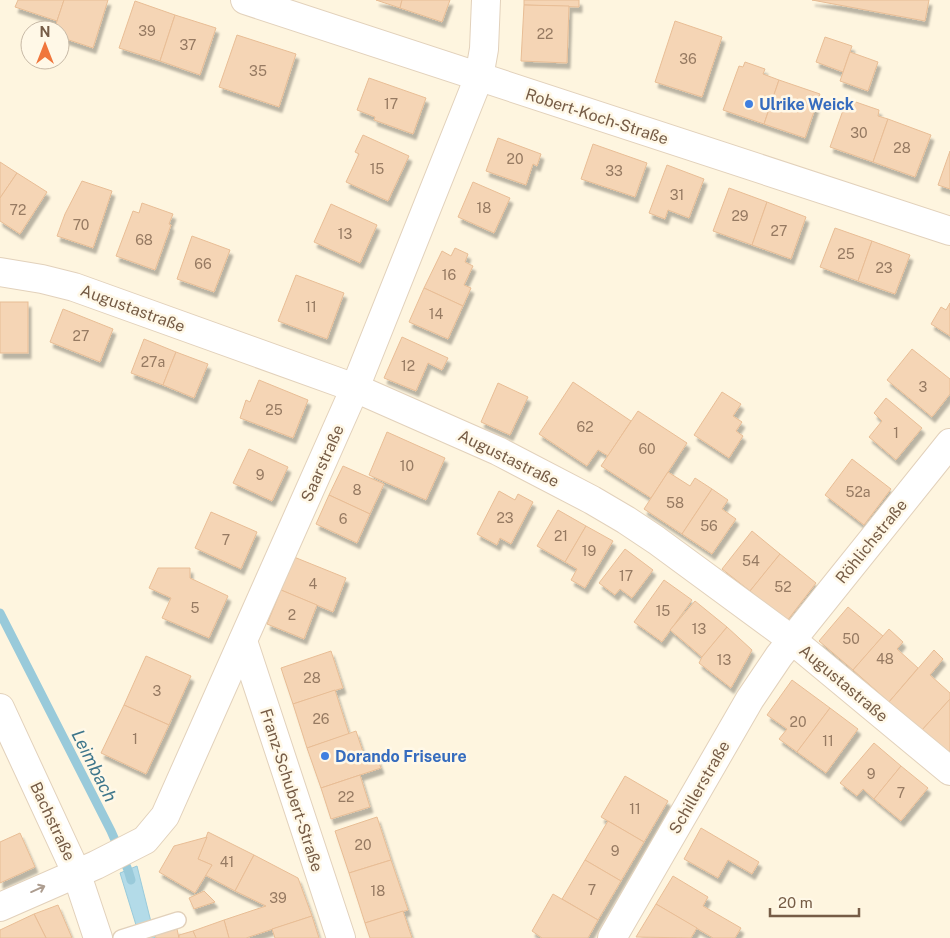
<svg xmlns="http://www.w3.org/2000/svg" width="950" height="938" font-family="'Public Sans',sans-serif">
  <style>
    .water { fill: #b3dbe8; stroke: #99cada }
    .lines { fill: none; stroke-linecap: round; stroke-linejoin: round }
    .stream { stroke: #99cada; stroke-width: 9 }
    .building { fill: #f5d5b5; stroke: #e8bd95; filter: url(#shadow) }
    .service-casing { stroke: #e2d1bb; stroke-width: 18 }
    .minor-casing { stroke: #e2d1bb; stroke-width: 30 }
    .service { stroke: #fff; stroke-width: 15 }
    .minor { stroke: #fff; stroke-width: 28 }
    .oneway { stroke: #ad9d90 }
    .shop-dot { fill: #3f7fe0; stroke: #fff8e7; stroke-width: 2 }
    .labels { text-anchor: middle; stroke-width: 5; stroke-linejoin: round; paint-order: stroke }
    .number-label { font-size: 14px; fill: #967a62 }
    .shop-label { font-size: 16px; font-weight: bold; fill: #366cbe; stroke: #fff8e7; text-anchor: start }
    .street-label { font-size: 16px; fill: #765c46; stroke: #fff8e7 }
    .water-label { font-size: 18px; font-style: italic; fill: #3e768b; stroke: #fff8e7 }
  </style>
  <defs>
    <filter id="shadow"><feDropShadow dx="3" dy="5.5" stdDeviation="1" flood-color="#0004"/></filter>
  </defs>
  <rect width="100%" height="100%" fill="#fef5df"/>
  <polygon class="water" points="137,866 155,938 140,938 120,873"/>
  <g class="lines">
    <polyline class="stream" points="0,613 111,831 128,870 131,880"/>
  </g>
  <g class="building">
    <polygon points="18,0 64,0 57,21 15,7"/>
    <polygon points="64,0 108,0 93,48 60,37 60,30 54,30"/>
    <polygon points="376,0 402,0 400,8"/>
    <polygon points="402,0 450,0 442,22 400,8"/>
    <polygon points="524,0 579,0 579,7 524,5"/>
    <polygon points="812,0 929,0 925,21"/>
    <polygon points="135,1 175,15 160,61 119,48"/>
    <polygon points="524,5 569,6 567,63 521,61"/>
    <polygon points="175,15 216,28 200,75 160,61"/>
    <polygon points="675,21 722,37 702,97 655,82"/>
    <polygon points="237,35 296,54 279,107 219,87"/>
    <polygon points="825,37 852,46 843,72 816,62"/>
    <polygon points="850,52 878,62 868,91 840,81"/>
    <polygon points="745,62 765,69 763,74 779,80 764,124 723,110 739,66 743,67"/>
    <polygon points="369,78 426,98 413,134 374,120 375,117 357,110"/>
    <polygon points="779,80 820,94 805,138 764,124"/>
    <polygon points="847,99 879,110 878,116 888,119 873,162 830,147"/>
    <polygon points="888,119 931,135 915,177 873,162"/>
    <polygon points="363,135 409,156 388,201 346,182 359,154 355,152"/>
    <polygon points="498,138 541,154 537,166 533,164 526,185 486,171"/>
    <polygon points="593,144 647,163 635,197 581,179"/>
    <polygon points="950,151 950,189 938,185"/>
    <polygon points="0,162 17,173 0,198"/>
    <polygon points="667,165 704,179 689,218 668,210 665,219 649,213"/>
    <polygon points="17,173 47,192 20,234 0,221 0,198"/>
    <polygon points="82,181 112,191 93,248 57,236 65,214"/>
    <polygon points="473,182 510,198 494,233 458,217"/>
    <polygon points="729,188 767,202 752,245 713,231"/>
    <polygon points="767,202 806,217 791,259 752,245"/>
    <polygon points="142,203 173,214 169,224 171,225 155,270 116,256 133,211 139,213"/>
    <polygon points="331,204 377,225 360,263 314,242"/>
    <polygon points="835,228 872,241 858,281 820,267"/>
    <polygon points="192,236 230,250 214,292 177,279"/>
    <polygon points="872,241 910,255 895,294 858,281"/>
    <polygon points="455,248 468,254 465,262 473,266 464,285 471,288 463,306 424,288 442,251 451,256"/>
    <polygon points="296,275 344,293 327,339 278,321"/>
    <polygon points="424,288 463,306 448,339 409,322"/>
    <rect x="0" y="302" width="28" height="51"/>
    <polygon points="950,303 950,336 931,324 941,307 946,310"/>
    <polygon points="63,309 113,329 100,362 50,342"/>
    <polygon points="402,337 448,358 442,370 428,363 416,391 384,378"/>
    <polygon points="144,339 176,352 163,385 131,373"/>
    <polygon points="912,349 950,379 950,394 932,417 887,380"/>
    <polygon points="176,352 208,364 194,398 163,385"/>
    <polygon points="259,380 308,400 293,438 240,418 246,400 250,402"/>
    <polygon points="573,382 631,421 608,456 598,450 587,466 539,434"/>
    <polygon points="498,383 528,397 510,435 481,422"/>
    <polygon points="722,392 741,404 733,416 742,422 736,431 743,436 729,458 694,435"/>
    <polygon points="886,398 922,428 896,460 869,437 882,421 874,413"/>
    <polygon points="638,411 687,443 651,498 601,466"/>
    <polygon points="387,432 445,458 426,500 369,475"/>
    <polygon points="249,449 288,467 272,501 233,483"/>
    <polygon points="852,459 891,489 864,525 825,495"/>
    <polygon points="343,466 384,484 370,514 329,495"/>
    <polygon points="668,472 690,486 695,478 712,489 682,534 644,509"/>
    <polygon points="712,489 728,500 722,509 736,519 712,554 682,534"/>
    <polygon points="499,491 515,500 518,494 533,502 511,544 500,538 497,545 477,534"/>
    <polygon points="329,495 370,514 357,543 316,524"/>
    <polygon points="558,510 586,526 565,562 537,546"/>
    <polygon points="211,512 257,532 241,569 195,548"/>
    <polygon points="586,526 613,541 585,588 571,580 577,569 565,562"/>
    <polygon points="752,531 780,554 750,591 722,569"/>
    <polygon points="625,549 653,570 632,598 620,589 615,595 599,583"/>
    <polygon points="780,554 816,583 787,621 750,591"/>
    <polygon points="294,557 346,578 333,612 281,590"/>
    <polygon points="158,568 190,568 190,578 228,596 209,638 162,618 171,598 149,588"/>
    <polygon points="664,580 692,600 662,642 634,622"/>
    <polygon points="281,590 317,605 304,639 267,624"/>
    <polygon points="695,601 727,627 702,657 670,630"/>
    <polygon points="848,607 883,636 853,670 819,641"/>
    <polygon points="727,627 752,650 731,688 699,663 702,657"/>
    <polygon points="889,629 903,642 897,649 918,668 889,702 853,670"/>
    <polygon points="934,650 943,659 930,675 950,693 950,699 922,730 889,702"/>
    <polygon points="331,651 343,688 293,704 281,668"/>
    <polygon points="146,656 191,676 169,725 124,705"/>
    <polygon points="792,680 830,708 797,752 779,739 787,729 767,715"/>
    <polygon points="335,690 349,734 307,748 293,704"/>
    <polygon points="950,699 950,754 922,730"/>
    <polygon points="124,705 169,725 146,774 101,753"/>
    <polygon points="830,708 858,729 826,773 797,752"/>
    <polygon points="356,731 365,758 376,755 381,768 321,788 307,748"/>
    <polygon points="874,743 901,766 874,799 863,789 857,796 840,783"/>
    <polygon points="901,766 928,788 901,821 874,799"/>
    <polygon points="360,775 370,807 331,819 321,788"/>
    <polygon points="625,776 668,801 644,842 601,817"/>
    <polygon points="377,817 391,860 349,873 335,831"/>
    <polygon points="608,821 644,842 621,881 585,860"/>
    <polygon points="701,828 759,862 752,874 728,860 718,878 684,859"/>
    <polygon points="208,832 254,855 235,891 205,875 212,865 198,859"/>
    <polygon points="20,833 35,867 0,883 0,842"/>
    <polygon points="207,837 198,859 212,865 195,893 159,872 174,846"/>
    <polygon points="254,855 298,878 312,916 246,938 229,938 224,920 266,906 235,891"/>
    <polygon points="391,860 408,910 365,923 349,873"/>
    <polygon points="585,860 621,881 598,920 562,899"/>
    <polygon points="673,876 708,897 703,906 741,928 735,938 713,938 656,904"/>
    <polygon points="204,891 215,902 194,909 189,898"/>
    <polygon points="553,894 598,920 588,938 542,938 532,931"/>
    <polygon points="656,904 697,928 691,938 636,937"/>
    <polygon points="58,905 72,938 46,938 34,914"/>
    <polygon points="403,911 412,938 370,938 365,923"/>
    <polygon points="34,914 46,938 0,938 0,930"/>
    <polygon points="312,916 319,938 275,938 272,929"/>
    <polygon points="224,920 229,938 196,938 193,931"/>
    <polygon points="177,929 179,938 156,938 155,935"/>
    <polygon points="193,931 196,938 179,938 179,935"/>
  </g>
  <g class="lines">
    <defs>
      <polyline id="service" points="121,938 178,920"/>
      <g id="minor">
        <polyline points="245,0 950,231"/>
        <polyline points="0,272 42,279 74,287 355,388 498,451 592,500 626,520 656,540 792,640 950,771"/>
        <polyline points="243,641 341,938"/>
        <polyline points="0,708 76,872 98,938"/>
        <polyline points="0,907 96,865 145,840 165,816 355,388 479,77 484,49 486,0"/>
        <polyline points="612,938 750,699 779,656 950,443"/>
      </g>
    </defs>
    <use href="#service" class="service-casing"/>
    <use href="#minor" class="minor-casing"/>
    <use href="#service" class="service"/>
    <use href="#minor" class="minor"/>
  </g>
  <defs><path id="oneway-shaft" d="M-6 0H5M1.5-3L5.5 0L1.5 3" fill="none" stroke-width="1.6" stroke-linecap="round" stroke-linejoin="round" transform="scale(1.25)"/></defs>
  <use class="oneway" href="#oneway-shaft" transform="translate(38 889) rotate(-24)"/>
  <g class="shop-dot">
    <circle cx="749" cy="104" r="5"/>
    <circle cx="325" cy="756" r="5"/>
  </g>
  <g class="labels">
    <g class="number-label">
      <text x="147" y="36">39</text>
      <text x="545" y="39">22</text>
      <text x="188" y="50">37</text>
      <text x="688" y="64">36</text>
      <text x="258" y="76">35</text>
      <text x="391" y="109">17</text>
      <text x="859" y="138">30</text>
      <text x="902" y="153">28</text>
      <text x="515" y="164">20</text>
      <text x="377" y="174">15</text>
      <text x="614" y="176">33</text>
      <text x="677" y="200">31</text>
      <text x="484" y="213">18</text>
      <text x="18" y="215">72</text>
      <text x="740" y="221">29</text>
      <text x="81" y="230">70</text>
      <text x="779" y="236">27</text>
      <text x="345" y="239">13</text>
      <text x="144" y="245">68</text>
      <text x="846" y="259">25</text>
      <text x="203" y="269">66</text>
      <text x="884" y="273">23</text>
      <text x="449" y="280">16</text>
      <text x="311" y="312">11</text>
      <text x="436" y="319">14</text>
      <text x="81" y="341">27</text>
      <text x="153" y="367">27a</text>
      <text x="408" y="371">12</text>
      <text x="923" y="392">3</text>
      <text x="274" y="415">25</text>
      <text x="585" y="432">62</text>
      <text x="896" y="438">1</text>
      <text x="647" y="454">60</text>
      <text x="407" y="471">10</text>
      <text x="260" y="480">9</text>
      <text x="357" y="495">8</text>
      <text x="858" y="497">52a</text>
      <text x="675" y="508">58</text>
      <text x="505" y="523">23</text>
      <text x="343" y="524">6</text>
      <text x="709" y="531">56</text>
      <text x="561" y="541">21</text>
      <text x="226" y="545">7</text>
      <text x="589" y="556">19</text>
      <text x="751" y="566">54</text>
      <text x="626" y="581">17</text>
      <text x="313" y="589">4</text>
      <text x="783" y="592">52</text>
      <text x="195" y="613">5</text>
      <text x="663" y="616">15</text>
      <text x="292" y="620">2</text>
      <text x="699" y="634">13</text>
      <text x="851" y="644">50</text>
      <text x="885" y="664">48</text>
      <text x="724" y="665">13</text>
      <text x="312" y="683">28</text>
      <text x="157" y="696">3</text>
      <text x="321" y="724">26</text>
      <text x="798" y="727">20</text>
      <text x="135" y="744">1</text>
      <text x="828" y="746">11</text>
      <text x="871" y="779">9</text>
      <text x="901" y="798">7</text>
      <text x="346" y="802">22</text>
      <text x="635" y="814">11</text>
      <text x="363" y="850">20</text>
      <text x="615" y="856">9</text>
      <text x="227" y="867">41</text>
      <text x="592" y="895">7</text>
      <text x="378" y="896">18</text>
      <text x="278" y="903">39</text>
    </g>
    <g class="shop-label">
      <text x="759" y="110">Ulrike Weick</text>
      <text x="335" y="762">Dorando Friseure</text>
    </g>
    <g class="street-label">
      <text transform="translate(597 116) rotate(18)" y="6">Robert-Koch-Straße</text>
      <text transform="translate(133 308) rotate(20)" y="6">Augustastraße</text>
      <text transform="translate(509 458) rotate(26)" y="6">Augustastraße</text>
      <text transform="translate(322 463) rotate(-66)" y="6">Saarstraße</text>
      <text transform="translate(871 541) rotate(-51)" y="6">Röhlichstraße</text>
      <text transform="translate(844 683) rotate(40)" y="6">Augustastraße</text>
      <text transform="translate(699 787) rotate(-60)" y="6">Schillerstraße</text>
      <text transform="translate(292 790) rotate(72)" y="6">Franz-Schubert-Straße</text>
      <text transform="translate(53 821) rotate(65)" y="6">Bachstraße</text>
    </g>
    <g class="water-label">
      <text transform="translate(94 766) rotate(63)" y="6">Leimbach</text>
    </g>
  </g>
  <g transform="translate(45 45)"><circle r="24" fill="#fff8e7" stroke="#c8baa7"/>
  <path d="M0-4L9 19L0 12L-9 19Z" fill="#f0763c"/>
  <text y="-8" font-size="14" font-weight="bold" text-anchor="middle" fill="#765c46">N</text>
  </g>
  <path d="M770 908v8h89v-8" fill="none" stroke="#765c46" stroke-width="2.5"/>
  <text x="778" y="908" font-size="15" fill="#765c46" stroke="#fff8e7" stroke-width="4" paint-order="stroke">20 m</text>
</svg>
